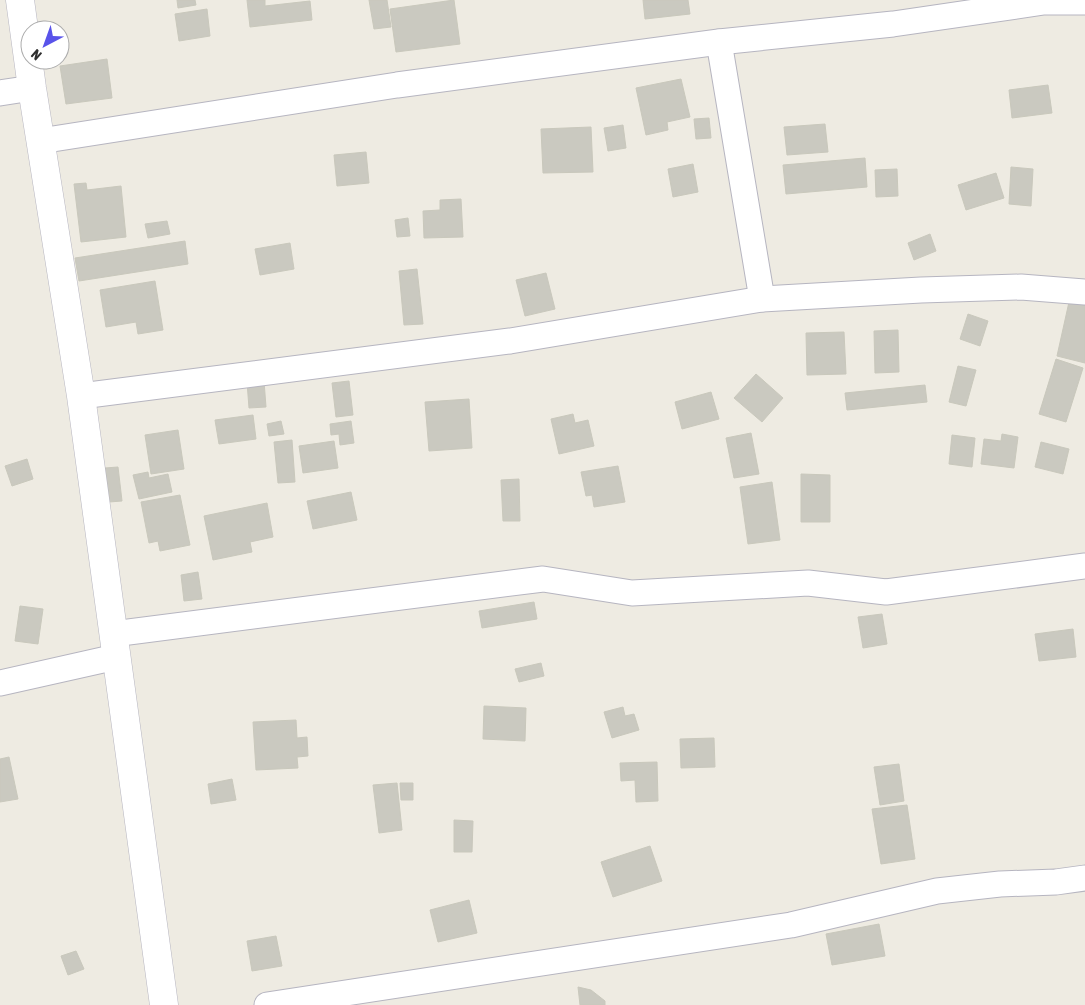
<svg xmlns="http://www.w3.org/2000/svg" width="1085" height="1005" font-family="'Asap Condensed',sans-serif">
  <style>
    .building { fill: #cac9c0; stroke: #c9c8bc }
    .lines { fill: none; stroke-linecap: round; stroke-linejoin: round }
    .street-casing { stroke: #b6b5c0; stroke-width: 27 }
    .secondary-casing { stroke: #b6b5c0; stroke-width: 29 }
    .street { stroke: #fff; stroke-width: 25 }
    .secondary { stroke: #fff; stroke-width: 28 }
  </style>
  <rect width="100%" height="100%" fill="#eeebe2"/>
  <g class="building">
    <polygon points="177,0 195,0 196,5 178,8"/>
    <polygon points="247,0 265,0 265,6 310,1 312,20 250,27"/>
    <polygon points="369,0 387,0 391,27 374,29"/>
    <polygon points="454,0 460,44 396,52 390,9"/>
    <polygon points="643,0 688,0 690,14 645,19"/>
    <polygon points="207,9 210,36 179,41 175,14"/>
    <polygon points="107,59 112,98 66,104 60,66"/>
    <polygon points="681,79 690,117 667,122 668,130 646,135 636,88"/>
    <polygon points="1048,85 1052,113 1012,118 1009,90"/>
    <polygon points="709,118 711,138 696,139 694,119"/>
    <polygon points="825,124 828,152 787,155 784,127"/>
    <polygon points="623,125 626,148 608,151 604,128"/>
    <polygon points="591,127 593,172 543,173 541,129"/>
    <polygon points="366,152 369,183 337,186 334,155"/>
    <polygon points="865,158 867,187 786,194 783,165"/>
    <polygon points="693,164 698,192 673,197 668,169"/>
    <polygon points="1011,167 1033,169 1031,206 1009,204"/>
    <polygon points="897,169 898,196 876,197 875,170"/>
    <polygon points="996,173 1004,198 966,210 958,185"/>
    <polygon points="86,183 87,190 121,186 126,237 81,242 74,184"/>
    <polygon points="461,199 463,237 424,238 423,211 440,210 440,200"/>
    <polygon points="408,218 410,236 397,237 395,220"/>
    <polygon points="167,221 170,234 148,238 145,224"/>
    <polygon points="930,234 936,251 914,260 908,243"/>
    <polygon points="185,241 188,264 79,281 75,258"/>
    <polygon points="290,243 294,269 260,275 255,249"/>
    <polygon points="417,269 423,324 404,325 399,271"/>
    <polygon points="546,273 555,309 525,316 516,280"/>
    <polygon points="155,281 163,330 138,334 136,322 106,327 100,290"/>
    <polygon points="1069,302 1085,305 1085,363 1057,356"/>
    <polygon points="968,314 988,321 980,346 960,339"/>
    <polygon points="898,330 899,372 875,373 874,331"/>
    <polygon points="844,332 846,374 807,375 806,333"/>
    <polygon points="1056,359 1083,368 1066,422 1039,414"/>
    <polygon points="958,366 976,370 966,406 949,402"/>
    <polygon points="756,374 783,398 762,422 734,398"/>
    <polygon points="264,381 266,407 249,408 247,382"/>
    <polygon points="349,381 353,415 336,417 332,383"/>
    <polygon points="925,385 927,402 847,410 845,393"/>
    <polygon points="711,392 719,419 682,429 675,402"/>
    <polygon points="469,399 472,448 429,451 425,402"/>
    <polygon points="573,414 575,423 588,420 594,446 559,454 551,419"/>
    <polygon points="253,415 256,439 219,444 215,420"/>
    <polygon points="281,421 284,434 269,436 267,424"/>
    <polygon points="351,421 354,443 340,445 339,434 331,435 330,424"/>
    <polygon points="178,430 184,469 151,474 145,435"/>
    <polygon points="751,433 759,474 734,478 726,438"/>
    <polygon points="1002,434 1018,437 1014,468 981,464 984,439 1001,441"/>
    <polygon points="952,435 975,438 972,467 949,464"/>
    <polygon points="292,440 295,482 278,483 274,442"/>
    <polygon points="334,441 338,468 303,473 299,446"/>
    <polygon points="1041,442 1069,449 1063,474 1035,467"/>
    <polygon points="27,459 33,479 12,486 5,466"/>
    <polygon points="618,466 625,502 594,507 592,495 586,496 581,472"/>
    <polygon points="118,467 122,501 109,502 105,468"/>
    <polygon points="148,472 149,478 168,474 172,492 139,499 133,475"/>
    <polygon points="801,474 830,475 830,522 801,522"/>
    <polygon points="519,479 520,521 503,521 501,480"/>
    <polygon points="772,482 780,540 748,544 740,487"/>
    <polygon points="351,492 357,520 313,529 307,501"/>
    <polygon points="180,495 190,545 160,551 158,541 149,543 141,502"/>
    <polygon points="267,503 273,537 250,542 252,552 213,560 204,516"/>
    <polygon points="198,572 202,599 184,601 181,575"/>
    <polygon points="534,602 537,619 482,628 479,611"/>
    <polygon points="20,606 43,609 38,644 15,641"/>
    <polygon points="882,614 887,644 863,648 858,617"/>
    <polygon points="1073,629 1076,657 1039,661 1035,634"/>
    <polygon points="541,663 544,676 519,682 515,669"/>
    <polygon points="484,706 526,708 525,741 483,739"/>
    <polygon points="623,707 625,716 634,714 639,730 612,738 604,712"/>
    <polygon points="296,720 297,738 307,737 308,756 297,757 298,768 256,770 253,722"/>
    <polygon points="714,738 715,767 681,768 680,739"/>
    <polygon points="9,757 18,799 0,802 0,759"/>
    <polygon points="657,762 658,801 636,802 635,780 621,781 620,763"/>
    <polygon points="899,764 904,801 880,805 874,767"/>
    <polygon points="232,779 236,800 211,804 208,784"/>
    <polygon points="397,783 402,830 379,833 373,785"/>
    <polygon points="400,783 413,783 413,800 401,800"/>
    <polygon points="907,805 915,859 881,864 872,809"/>
    <polygon points="454,820 473,821 472,852 454,852"/>
    <polygon points="650,846 662,881 613,897 601,862"/>
    <polygon points="469,900 477,933 438,942 430,910"/>
    <polygon points="879,924 885,956 832,965 826,934"/>
    <polygon points="276,936 282,966 252,971 247,941"/>
    <polygon points="76,951 84,969 68,975 61,956"/>
    <polygon points="578,987 591,990 605,1001 605,1005 580,1005"/>
  </g>
  <g class="lines">
    <defs>
      <g id="street">
        <polyline points="719,42 762,299"/>
        <polyline points="0,93 32,88"/>
        <polyline points="40,141 397,85 719,42 893,24 1044,2 1085,2"/>
        <polyline points="81,396 510,341 762,299 921,290 1021,287 1085,292"/>
        <polyline points="113,634 543,579 632,593 808,583 886,592 1085,566"/>
        <polyline points="0,683 116,657"/>
        <polyline points="267,1005 791,925 937,891 1000,884 1056,882 1085,878"/>
      </g>
      <polyline id="secondary" points="20,0 32,88 81,396 164,1005"/>
    </defs>
    <use href="#street" class="street-casing"/>
    <use href="#secondary" class="secondary-casing"/>
    <use href="#street" class="street"/>
    <use href="#secondary" class="secondary"/>
  </g>
  <g transform="translate(45 45) rotate(221)"><circle r="24" fill="#ffffff" stroke="#ababab"/>
  <path d="M0-4L9 19L0 12L-9 19Z" fill="#5953ea"/>
  <text y="-8" font-size="14" font-weight="bold" text-anchor="middle" fill="#2e2e2e">N</text>
  </g>
</svg>
